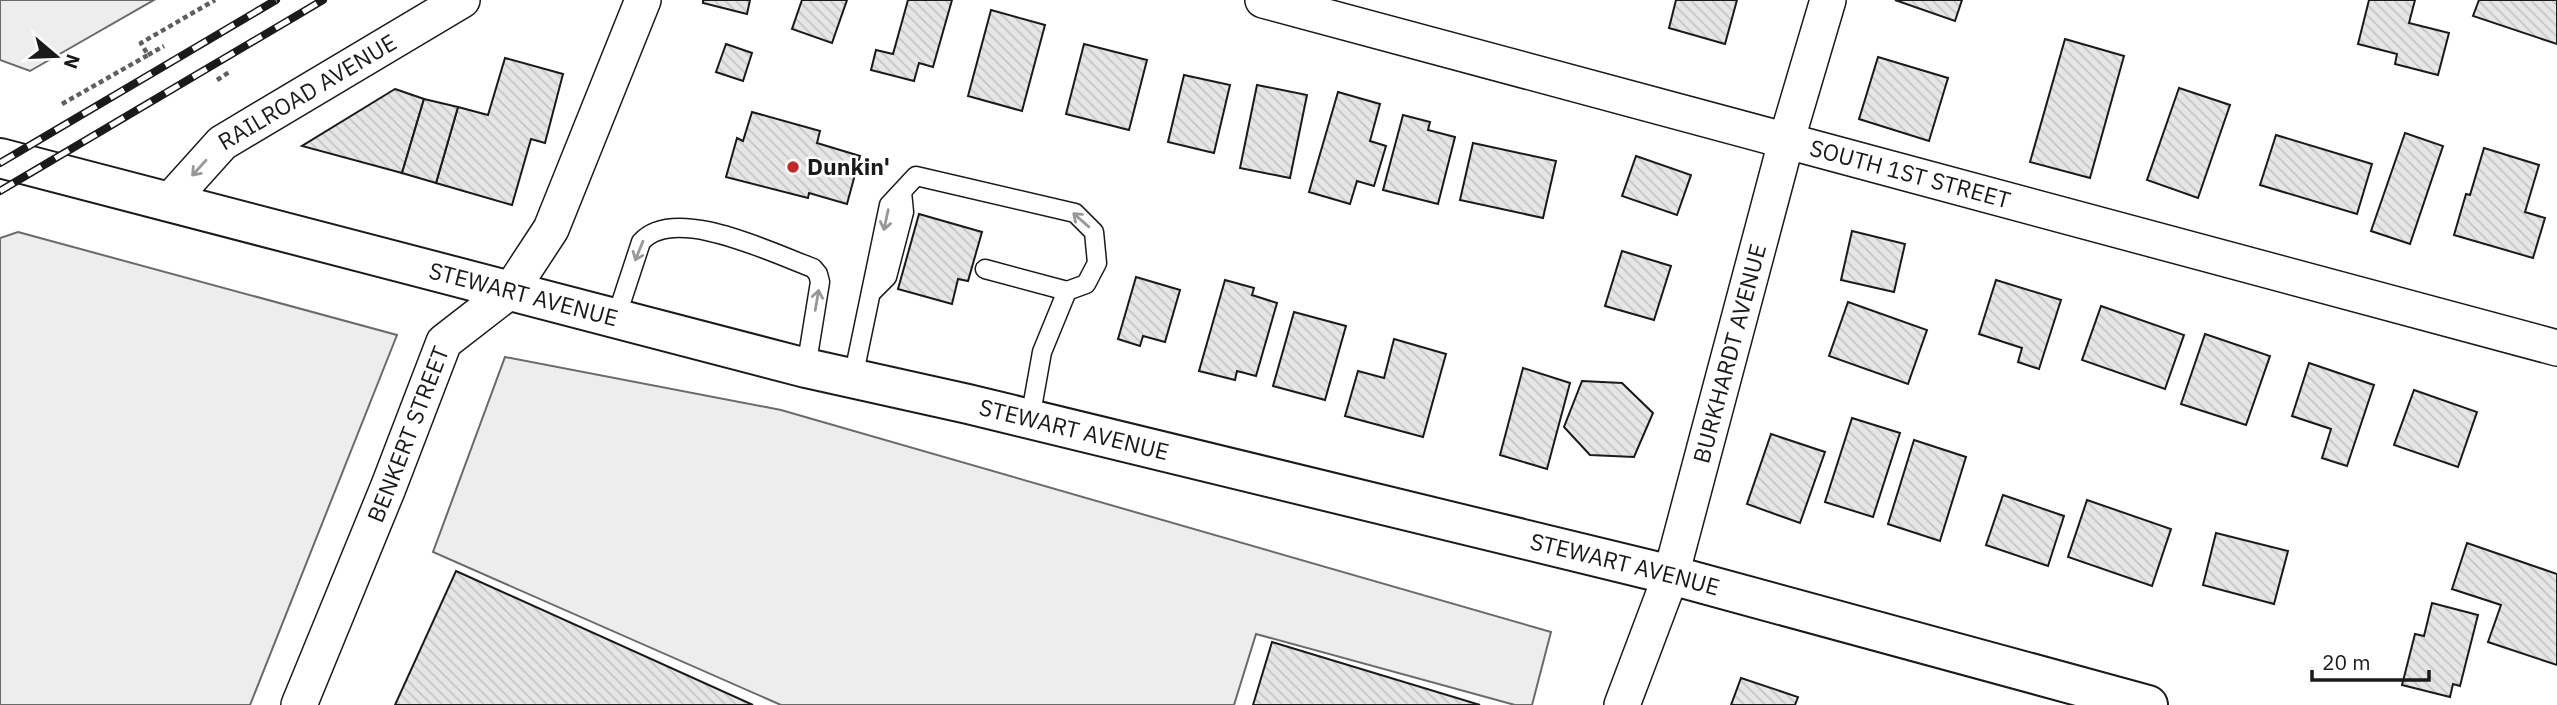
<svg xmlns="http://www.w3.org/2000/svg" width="2557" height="705" font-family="'IBM Plex Sans',sans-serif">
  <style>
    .parking { fill: #ededed; stroke: #6a6a6a; stroke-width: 2 }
    .building { fill: url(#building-back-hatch); stroke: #1a1a1a; stroke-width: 2 }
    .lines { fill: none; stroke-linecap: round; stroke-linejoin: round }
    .lane-casing { stroke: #1a1a1a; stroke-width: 21 }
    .street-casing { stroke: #1a1a1a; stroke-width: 38 }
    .secondary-casing { stroke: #1a1a1a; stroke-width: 42 }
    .path { stroke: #5f5f5f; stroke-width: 4.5; stroke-dasharray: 5 3.5; stroke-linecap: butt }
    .lane { stroke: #fff; stroke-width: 18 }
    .street { stroke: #fff; stroke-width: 35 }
    .secondary { stroke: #fff; stroke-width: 38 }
    .rail-casing { stroke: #1a1a1a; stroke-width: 8 }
    .rail { stroke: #fff; stroke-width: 5; stroke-dasharray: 16; stroke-linecap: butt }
    .oneway { stroke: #989898 }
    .poi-dot { fill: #c62828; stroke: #fff; stroke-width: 2.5 }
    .labels { text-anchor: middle; stroke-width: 5; stroke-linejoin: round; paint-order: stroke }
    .street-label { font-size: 23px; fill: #1a1a1a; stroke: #fff }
    .poi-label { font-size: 23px; font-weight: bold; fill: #1a1a1a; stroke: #fff; text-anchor: start }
  </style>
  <defs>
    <pattern id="building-back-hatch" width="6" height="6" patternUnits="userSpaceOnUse" patternTransform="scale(1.75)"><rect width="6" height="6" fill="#e6e6e6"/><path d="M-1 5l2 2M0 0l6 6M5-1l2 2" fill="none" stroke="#c5c5c5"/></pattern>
  </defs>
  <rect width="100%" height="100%" fill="#fff"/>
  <g class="parking">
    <polygon points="0,0 154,0 30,71 0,60"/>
    <polygon points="18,232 397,335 250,705 0,705 0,238"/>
    <polygon points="505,357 781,410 1551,632 1532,705 1515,705 1256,634 1234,705 781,705 433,552"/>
  </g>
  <g class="building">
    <polygon points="703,0 750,0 747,14 703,3"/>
    <polygon points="802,0 847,0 832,43 792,29"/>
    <polygon points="908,0 952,0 933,67 919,63 914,81 871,70 876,50 893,54"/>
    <polygon points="1676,0 1737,0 1725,44 1669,28"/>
    <polygon points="1895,0 1962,0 1955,21"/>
    <polygon points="2369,0 2415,0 2409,23 2449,33 2438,75 2395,64 2397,54 2358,44"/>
    <polygon points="2479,0 2557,0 2557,44 2473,16"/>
    <polygon points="991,10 1045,25 1022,111 968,96"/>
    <polygon points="2065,39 2124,56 2090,178 2030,162"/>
    <polygon points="726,44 752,53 743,81 716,72"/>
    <polygon points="1084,44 1147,60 1129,130 1066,114"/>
    <polygon points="1878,57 1948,78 1929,141 1859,119"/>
    <polygon points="505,58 563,74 545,143 531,139 512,205 436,183 458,107 488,115"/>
    <polygon points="1184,75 1230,85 1214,153 1168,142"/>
    <polygon points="1257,85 1307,95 1290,178 1240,168"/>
    <polygon points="2179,88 2230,105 2198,198 2147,180"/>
    <polygon points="395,89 424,99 402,173 302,146"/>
    <polygon points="1338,92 1380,104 1370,141 1386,146 1374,186 1357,181 1350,204 1309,192"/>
    <polygon points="424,99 458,107 436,183 402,173"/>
    <polygon points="752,112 820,131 817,143 860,156 847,204 809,193 808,198 726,177 737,138 743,141"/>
    <polygon points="1403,115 1430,122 1428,130 1455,137 1438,204 1383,190"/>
    <polygon points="2405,133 2443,146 2410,244 2371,231"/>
    <polygon points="2276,135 2372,164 2357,214 2260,185"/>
    <polygon points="1473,143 1556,161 1543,218 1460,200"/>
    <polygon points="2484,148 2539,165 2525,212 2545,218 2533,258 2454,235 2466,194 2470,195"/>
    <polygon points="1636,156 1691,175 1677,215 1622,196"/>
    <polygon points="919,214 982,232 968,281 958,279 952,304 898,289"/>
    <polygon points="1852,231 1905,244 1894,292 1841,280"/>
    <polygon points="1622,251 1671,266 1654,320 1605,306"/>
    <polygon points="1136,277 1180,290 1165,342 1143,336 1140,346 1118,339"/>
    <polygon points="1225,280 1254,288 1252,295 1277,303 1256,376 1237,371 1235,380 1199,371"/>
    <polygon points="1996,280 2061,300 2039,369 2018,362 2022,348 1979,334"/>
    <polygon points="1848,302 1927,330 1908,384 1829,356"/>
    <polygon points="2101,306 2184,335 2165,389 2082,360"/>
    <polygon points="1294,312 1346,326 1325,400 1273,386"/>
    <polygon points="2205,334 2270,356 2246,425 2181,404"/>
    <polygon points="1394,339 1446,354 1423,437 1345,416 1358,371 1384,378"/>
    <polygon points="2309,363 2374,385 2347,466 2322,458 2331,429 2292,416"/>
    <polygon points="1523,368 1570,383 1547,469 1500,455"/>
    <polygon points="1582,381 1622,383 1653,413 1634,457 1590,455 1564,427"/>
    <polygon points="2414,390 2477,412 2458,467 2394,445"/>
    <polygon points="1852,418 1900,433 1873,517 1825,502"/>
    <polygon points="1771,434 1825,452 1800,523 1747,504"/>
    <polygon points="1914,440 1966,457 1940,541 1888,524"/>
    <polygon points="2003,495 2064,516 2048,566 1986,545"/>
    <polygon points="2087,500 2171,529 2152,586 2068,557"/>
    <polygon points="2216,533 2288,551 2274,604 2203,585"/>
    <polygon points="2467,543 2557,574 2557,665 2488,642 2501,605 2452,589"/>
    <polygon points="456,571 753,705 395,705"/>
    <polygon points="2432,603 2478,615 2460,686 2453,684 2450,697 2402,685 2415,634 2424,636"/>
    <polygon points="1272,642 1480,705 1253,705"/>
    <polygon points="1741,678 1798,697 1795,705 1731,705"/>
  </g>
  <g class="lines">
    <defs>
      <g id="lane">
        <polyline points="872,292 887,277 904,212 902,192"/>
        <path d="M616 318 641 242C674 204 772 253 813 268L818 274 820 282 806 368"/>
        <polyline points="853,378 889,205 916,176 1075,213 1094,232 1097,263 1086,284 1067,291 985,269"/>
        <polyline points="1030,419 1042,352 1067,291"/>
      </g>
      <g id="street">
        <path id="s1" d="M1263 0 2557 348"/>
        <path id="s2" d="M168 203 222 143 462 0"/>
        <path id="s3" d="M299 705 388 488 444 342 511 290 551 229 643 0"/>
        <path id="s4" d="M1622 705 1671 575 1786 142 1828 0"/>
      </g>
      <g id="secondary">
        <path id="s5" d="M0 158 806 368 968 404 1671 575 2148 705"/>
      </g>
    </defs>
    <use href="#lane" class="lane-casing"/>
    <use href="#street" class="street-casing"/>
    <use href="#secondary" class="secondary-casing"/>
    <g class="path">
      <polyline points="148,55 164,46"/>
      <polyline points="217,80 231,71"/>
      <polyline points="62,104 148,55 141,43 215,0"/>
    </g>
    <use href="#lane" class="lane"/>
    <use href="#street" class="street"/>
    <use href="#secondary" class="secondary"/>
    <defs>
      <g id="rail">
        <polyline points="0,163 276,0"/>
        <polyline points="0,191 323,0"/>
      </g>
    </defs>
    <use href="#rail" class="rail-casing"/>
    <use href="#rail" class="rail"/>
  </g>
  <defs><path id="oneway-shaft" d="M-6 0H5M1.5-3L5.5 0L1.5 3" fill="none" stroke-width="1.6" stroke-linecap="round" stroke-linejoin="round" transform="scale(1.75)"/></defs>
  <g class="oneway">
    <use href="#oneway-shaft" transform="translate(199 168) rotate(132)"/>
    <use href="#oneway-shaft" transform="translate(886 220) rotate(102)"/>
    <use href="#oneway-shaft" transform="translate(1081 220) rotate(-139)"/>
    <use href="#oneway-shaft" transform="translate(639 251) rotate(112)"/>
    <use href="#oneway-shaft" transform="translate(817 300) rotate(-80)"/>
  </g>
  <circle class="poi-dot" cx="793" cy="167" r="7"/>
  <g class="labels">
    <g class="street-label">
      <text dy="8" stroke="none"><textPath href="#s2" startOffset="180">RAILROAD AVENUE</textPath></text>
      <text dy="8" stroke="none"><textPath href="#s1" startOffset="670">SOUTH 1ST STREET</textPath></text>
      <text dy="8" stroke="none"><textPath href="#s5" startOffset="541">STEWART AVENUE</textPath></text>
      <text dy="8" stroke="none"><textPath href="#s4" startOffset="368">BURKHARDT AVENUE</textPath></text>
      <text dy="8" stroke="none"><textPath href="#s5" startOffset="1108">STEWART AVENUE</textPath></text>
      <text dy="8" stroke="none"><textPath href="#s3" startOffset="292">BENKERT STREET</textPath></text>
      <text dy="8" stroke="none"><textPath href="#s5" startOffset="1675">STEWART AVENUE</textPath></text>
    </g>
    <g class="poi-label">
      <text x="807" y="175">Dunkin'</text>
    </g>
  </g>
  <g transform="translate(56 56) rotate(109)" stroke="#ffffff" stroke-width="5" paint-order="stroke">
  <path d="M0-5L12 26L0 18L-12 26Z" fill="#1a1a1a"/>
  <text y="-10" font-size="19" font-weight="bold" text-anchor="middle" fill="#1a1a1a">N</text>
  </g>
  <path d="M2312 670v10h117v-10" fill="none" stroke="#1a1a1a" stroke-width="3.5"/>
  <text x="2322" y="670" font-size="21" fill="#1a1a1a" stroke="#ffffff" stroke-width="5" paint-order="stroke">20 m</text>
</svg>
